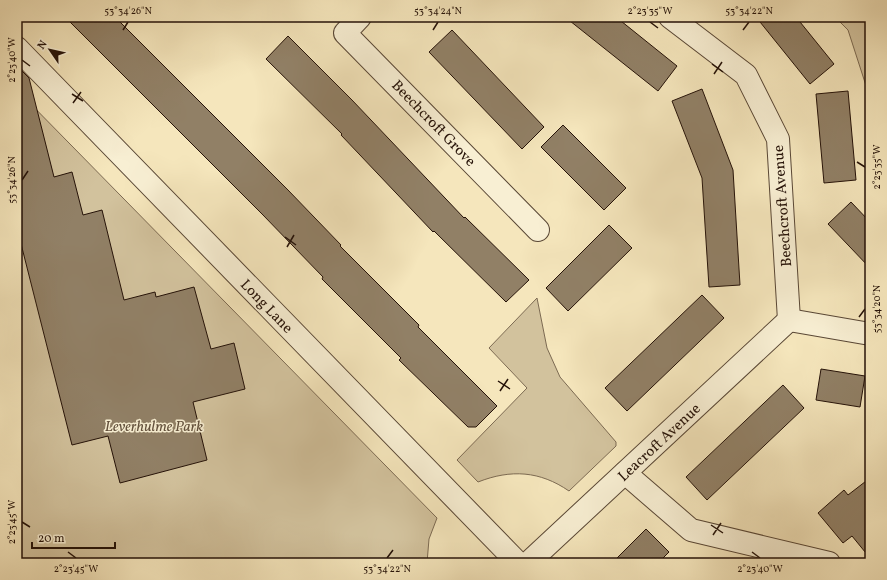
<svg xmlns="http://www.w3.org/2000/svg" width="887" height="580" font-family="Vollkorn,serif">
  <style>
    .green { fill: #d2c29d; stroke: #7c6a52 }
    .building { fill: #918066; stroke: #251208 }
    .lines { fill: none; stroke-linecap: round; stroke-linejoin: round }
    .minor-casing { stroke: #594735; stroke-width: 24 }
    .tertiary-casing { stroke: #594735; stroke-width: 24 }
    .minor { stroke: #f8efd3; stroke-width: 22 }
    .tertiary { stroke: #f8efd3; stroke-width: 22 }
    .ticks { fill: none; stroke: #251208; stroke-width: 1.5 }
    .labels { text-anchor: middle; stroke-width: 3; stroke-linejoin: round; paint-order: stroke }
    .street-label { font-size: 15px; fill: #251208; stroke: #f8efd3 }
    .park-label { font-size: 15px; font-style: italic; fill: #62503c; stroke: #f8efd3 }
    .neatline { fill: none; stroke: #251208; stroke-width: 1.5 }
    .ticks-label { font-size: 10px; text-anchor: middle; fill: #251208 }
  </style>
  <rect width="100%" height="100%" fill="#f5e6bc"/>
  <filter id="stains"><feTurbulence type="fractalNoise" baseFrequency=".005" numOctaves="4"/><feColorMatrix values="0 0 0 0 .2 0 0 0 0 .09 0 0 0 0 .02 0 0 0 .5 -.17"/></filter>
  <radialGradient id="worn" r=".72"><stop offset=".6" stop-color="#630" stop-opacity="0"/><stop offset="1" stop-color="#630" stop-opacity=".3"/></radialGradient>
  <g class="green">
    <polygon points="835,17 870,17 870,98 848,30"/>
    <polygon points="17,90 437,518 429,539 427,563 17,563"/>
    <path d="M537 298 547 348 560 377 616 442V446L569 491C540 471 511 469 478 482L457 460 527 388 489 348Z"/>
  </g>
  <g class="building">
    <polygon points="65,17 115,17 288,190 341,245 340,246 419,325 418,327 497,406 476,427 468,427 399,360 401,358 322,279 323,277 263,215"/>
    <polygon points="565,17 616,17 677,66 658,91"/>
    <polygon points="756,17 796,17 834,64 810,84"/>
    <polygon points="452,30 544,127 522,149 429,52"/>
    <polygon points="288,36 352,100 464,218 465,217 529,280 506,302 434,231 433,232 341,135 342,134 266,59"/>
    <polygon points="17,66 29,78 54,177 72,172 83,215 102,210 124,300 155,292 156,297 194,287 211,349 234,343 245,389 193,402 207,460 120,483 108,436 72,445 17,228"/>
    <polygon points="702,89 733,170 740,285 709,287 702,178 672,101"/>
    <polygon points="848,91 856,180 824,183 816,94"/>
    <polygon points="563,125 626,188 604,210 541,147"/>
    <polygon points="851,202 870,222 870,268 828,224"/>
    <polygon points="609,225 632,248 568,311 546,288"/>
    <polygon points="702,295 724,318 627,411 605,388"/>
    <polygon points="821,369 865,376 860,407 816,400"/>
    <polygon points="783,385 804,408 707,500 686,477"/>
    <polygon points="870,478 870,558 852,536 843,543 818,513 844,490 848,495"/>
    <polygon points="646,529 669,552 658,563 612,563"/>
  </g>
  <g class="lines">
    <defs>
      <g id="minor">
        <polyline points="360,17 345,33 538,230"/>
        <polyline points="670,17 746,75 778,139 789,320"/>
        <polyline points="789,320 870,334"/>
        <polyline points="625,473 691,530 829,563"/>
        <polyline points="528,563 789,320"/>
      </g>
      <polyline id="tertiary" points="17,48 518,563"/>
    </defs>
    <use href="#minor" class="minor-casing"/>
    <use href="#tertiary" class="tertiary-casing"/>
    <use href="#minor" class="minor"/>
    <use href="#tertiary" class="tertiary"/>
  </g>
  <path class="ticks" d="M650 22 658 28M123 30 128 22M433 30 438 22M743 30 749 22M22 60 30 66M712 64 723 72M714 74 722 62M72 94 83 101M73 103 81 92M857 162 865 167M22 180 28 171M285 237 296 245M287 247 294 235M859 317 865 309M498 381 510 389M500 391 508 379M22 522 30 527M711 525 723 533M713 535 721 523M68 552 76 558M752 552 760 558M387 558 393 550"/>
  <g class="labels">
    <g class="street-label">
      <text transform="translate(434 123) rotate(46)" y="5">Beechcroft Grove</text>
      <text transform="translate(782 206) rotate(-94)" y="5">Beechcroft Avenue</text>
      <text transform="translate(267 306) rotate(46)" y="5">Long Lane</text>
      <text transform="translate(659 442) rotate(-43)" y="5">Leacroft Avenue</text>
    </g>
    <g class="park-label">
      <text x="154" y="431">Leverhulme Park</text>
    </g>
  </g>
  <rect width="887" height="580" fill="none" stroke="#f5e6bc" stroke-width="44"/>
  <g transform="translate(50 50) rotate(304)" stroke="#f8efd3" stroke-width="3" paint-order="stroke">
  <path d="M0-3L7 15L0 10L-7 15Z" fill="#251208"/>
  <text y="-6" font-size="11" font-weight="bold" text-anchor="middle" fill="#251208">N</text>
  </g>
  <path d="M32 542v6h83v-6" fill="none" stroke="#251208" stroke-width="2"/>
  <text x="38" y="542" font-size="12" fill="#251208" stroke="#f8efd3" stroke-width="3" paint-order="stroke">20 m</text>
  <rect x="22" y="22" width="843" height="536" class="neatline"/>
  <g class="ticks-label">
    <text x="128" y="14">53°34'26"N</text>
    <text x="438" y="14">53°34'24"N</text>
    <text x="650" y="14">2°23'35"W</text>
    <text x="749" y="14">53°34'22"N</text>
    <text transform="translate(11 60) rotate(-90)" y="4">2°23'40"W</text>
    <text transform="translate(876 167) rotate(-90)" y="4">2°23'35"W</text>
    <text transform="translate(11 180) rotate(-90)" y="4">53°34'26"N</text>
    <text transform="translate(876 309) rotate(-90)" y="4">53°34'20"N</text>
    <text transform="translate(11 522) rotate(-90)" y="4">2°23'45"W</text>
    <text x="76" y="572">2°23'45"W</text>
    <text x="387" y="572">53°34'22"N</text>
    <text x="760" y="572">2°23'40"W</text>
  </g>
  <rect width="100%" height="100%" filter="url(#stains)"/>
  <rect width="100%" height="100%" fill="url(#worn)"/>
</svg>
